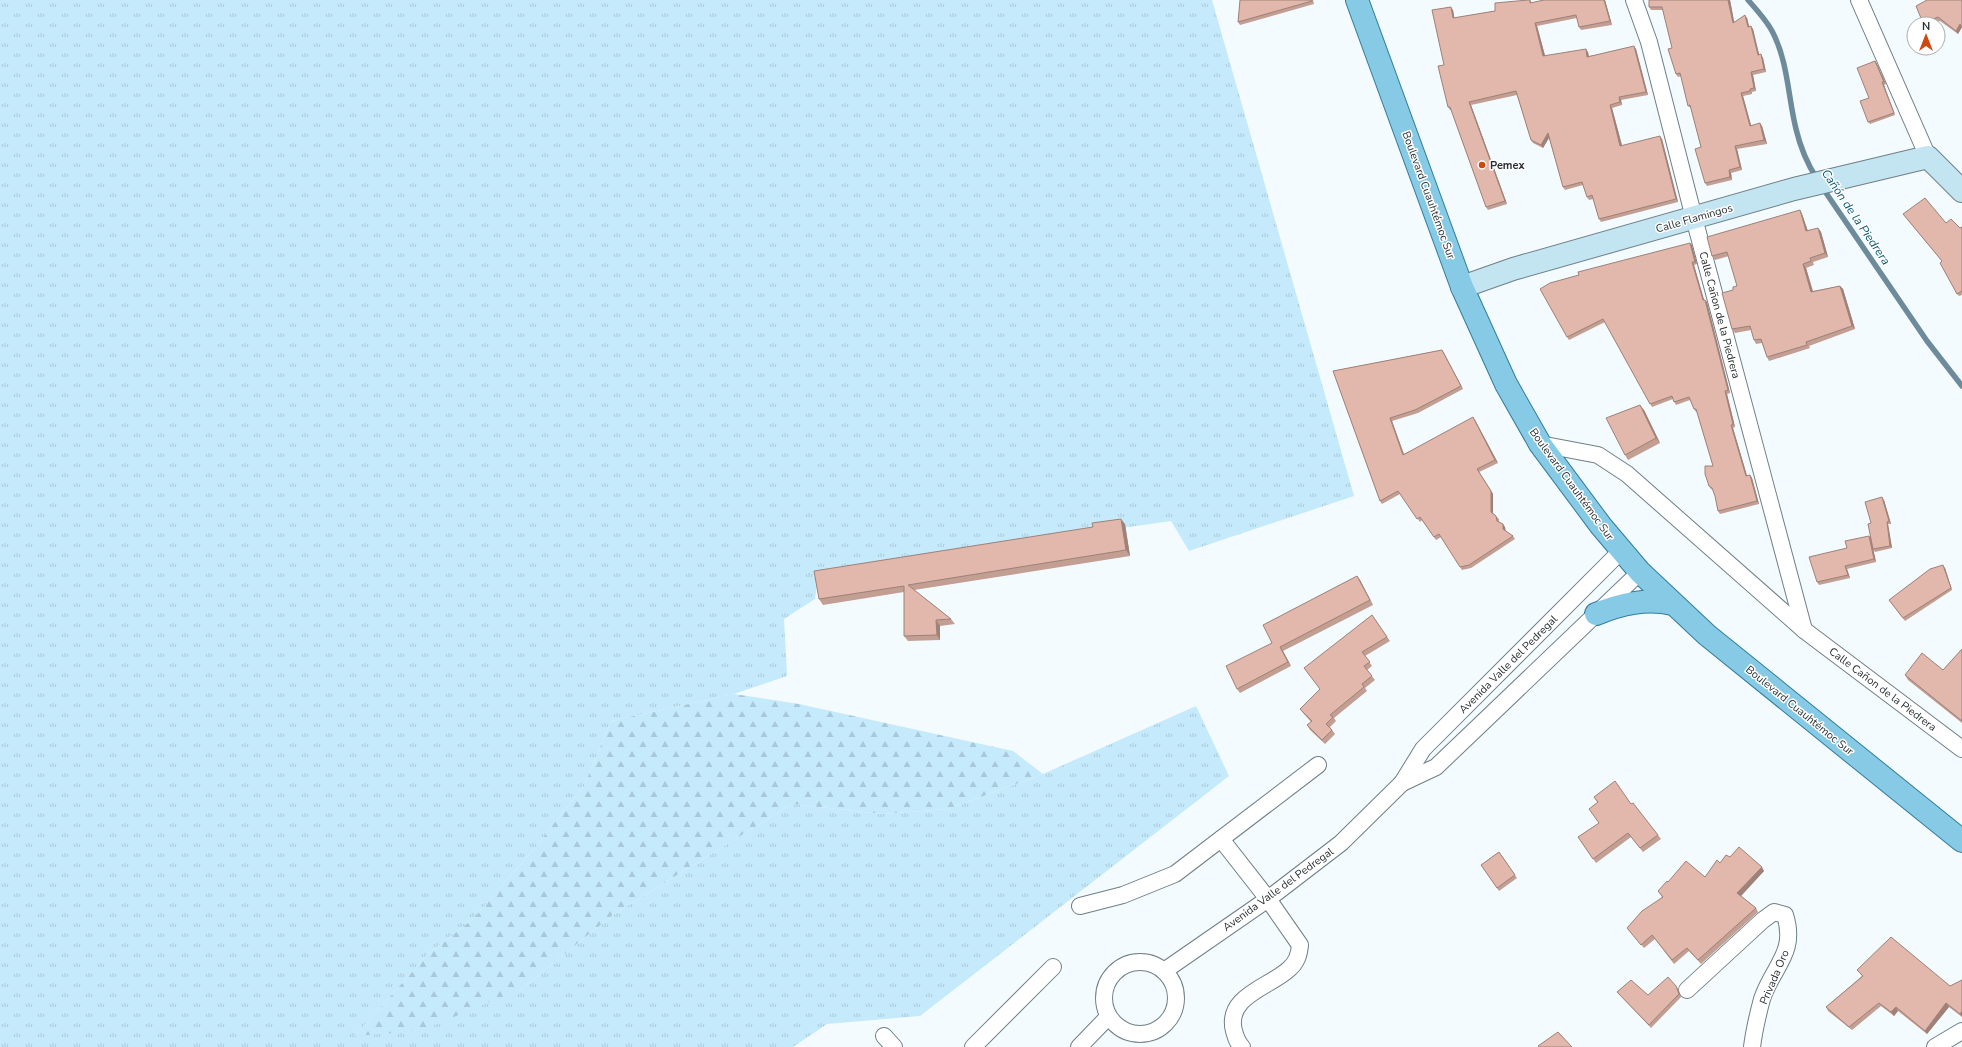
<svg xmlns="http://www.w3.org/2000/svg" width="1962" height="1047" font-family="'Nunito Sans',sans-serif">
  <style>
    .grass { fill: url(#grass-tufts) }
    .forest { fill: url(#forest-firs) }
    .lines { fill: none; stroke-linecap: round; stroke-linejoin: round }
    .stream { stroke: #6d8b9a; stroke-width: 5.5 }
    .street-casing { stroke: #6f7f87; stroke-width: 18 }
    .secondary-casing { stroke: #6f7f87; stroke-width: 24 }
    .primary-casing { stroke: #327d9b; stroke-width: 24 }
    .street { stroke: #fff; stroke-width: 16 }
    .secondary { stroke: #c3e5f2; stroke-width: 22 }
    .primary { stroke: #87cae5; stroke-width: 22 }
    .wall { fill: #c29e93 }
    .shaded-wall { fill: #9e8178 }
    .building { fill: #e1b8ab; stroke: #9e8178 }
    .poi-dot { fill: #ce4810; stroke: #fff; stroke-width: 1.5 }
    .labels { text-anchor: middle; stroke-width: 3; stroke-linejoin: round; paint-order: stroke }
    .poi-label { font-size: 11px; font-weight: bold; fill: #282f32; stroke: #fff; text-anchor: start }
    .street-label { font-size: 11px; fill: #282f32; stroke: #fff }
    .water-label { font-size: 12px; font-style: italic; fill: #0d5a75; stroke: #fff }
  </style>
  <defs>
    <pattern id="grass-tufts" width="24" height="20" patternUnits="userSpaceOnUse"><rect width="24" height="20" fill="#c5eafc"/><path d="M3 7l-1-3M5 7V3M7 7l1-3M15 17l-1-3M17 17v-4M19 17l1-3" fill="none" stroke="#a9c9d8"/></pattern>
    <pattern id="forest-firs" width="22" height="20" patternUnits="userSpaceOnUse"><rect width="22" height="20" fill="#c5eafc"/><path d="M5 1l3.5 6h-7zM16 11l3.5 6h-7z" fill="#a9c9d8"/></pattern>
  </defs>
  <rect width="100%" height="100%" fill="#f4fbff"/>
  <polygon class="grass" points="0,0 1212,0 1354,496 1189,551 1171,521 819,571 815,599 784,619 787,676 734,694 611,721 584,786 528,856 473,919 428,954 355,1036 521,989 614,914 792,804 882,814 948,809 1043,774 1196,706 1229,776 920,1016 827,1024 793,1047 0,1047"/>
  <polygon class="forest" points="734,694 799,704 1013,751 1043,774 948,809 882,814 792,804 614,914 521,989 420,1031 355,1036 428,954 473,919 528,856 584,786 611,721"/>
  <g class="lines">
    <g class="stream">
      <path d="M1748 0C1757 10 1766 20 1772 31 1788 61 1788 97 1796 129 1800 146 1808 165 1817 179"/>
      <polyline points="1822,187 1927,341 1962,386"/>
    </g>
    <defs>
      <g id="street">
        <polyline points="1634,0 1649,42 1694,218 1804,630"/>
        <polyline points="1859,0 1928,157"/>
        <polyline points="1540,444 1598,455 1627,474 1804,630 1962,749"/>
        <polyline points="1402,783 1436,767 1640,572"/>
        <path d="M1221 839 1268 899 1300 945C1299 955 1297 962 1289 969 1270 987 1225 996 1234 1031 1236 1038 1237 1042 1242 1047"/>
        <polyline points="1080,906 1123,895 1175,874 1318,765"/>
        <circle cx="1140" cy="998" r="36"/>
        <polyline points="1164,971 1268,899 1341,843 1402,783 1423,749 1621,551"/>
        <path d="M1687 990 1763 920 1774 912 1785 915C1797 953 1773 966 1762 999 1758 1014 1754 1031 1752 1047"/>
        <polyline points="884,1036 894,1047"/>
        <polyline points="973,1047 1053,967"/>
        <polyline points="1079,1047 1108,1017"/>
        <polyline points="1935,1047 1962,1031"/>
      </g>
      <polyline id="secondary" points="1462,287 1513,269 1794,189 1928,157 1962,191"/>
      <g id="primary">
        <polyline points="1357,0 1462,287 1506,384 1540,444 1601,526 1640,572 1707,635 1962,841"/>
        <path d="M1596 614C1621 604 1646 598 1673 604"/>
      </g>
    </defs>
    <use href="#street" class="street-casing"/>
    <use href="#secondary" class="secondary-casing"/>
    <use href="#primary" class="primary-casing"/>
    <use href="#street" class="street"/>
    <use href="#secondary" class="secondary"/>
    <use href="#primary" class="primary"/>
  </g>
  <g class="wall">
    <polygon points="1240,0 1313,0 1314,4 1240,25 1238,22"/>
    <polygon points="1530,0 1532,3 1544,0 1605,0 1612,25 1581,30 1579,27 1577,18 1537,26 1545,56 1588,52 1589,56 1636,49 1648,95 1621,100 1622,105 1612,108 1622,146 1662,139 1678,202 1601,222 1599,219 1593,199 1589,200 1587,197 1583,185 1565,190 1563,187 1549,138 1543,148 1533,143 1531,140 1517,95 1471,105 1507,204 1488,210 1486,207 1451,110 1450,110 1448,107 1444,65 1453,10 1454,18 1495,11"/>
    <polygon points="1649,0 1730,0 1734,22 1747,18 1749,26 1753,29 1759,55 1763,58 1766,72 1753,75 1756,91 1752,92 1752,94 1743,96 1751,125 1762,126 1767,144 1737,149 1742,170 1731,173 1732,180 1707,186 1705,183 1701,147 1691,108 1688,106 1681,76 1678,77 1676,74 1672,48 1663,10 1651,10 1649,7"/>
    <polygon points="1916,6 1962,27 1958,34 1940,21 1930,24 1924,24"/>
    <polygon points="1875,61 1877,64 1886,84 1884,85 1895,115 1870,124 1868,122 1869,98"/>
    <polygon points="1800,210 1802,214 1808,231 1818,228 1821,232 1828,257 1813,262 1814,265 1806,268 1813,291 1840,286 1843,289 1855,329 1809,346 1810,348 1769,361 1767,357 1762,343 1756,344 1754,340 1751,330 1735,333 1732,329 1733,290 1737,286 1729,256 1715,260 1712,256"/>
    <polygon points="1903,214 1946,223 1960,228 1962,227 1962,295 1959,296 1957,294 1942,261"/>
    <polygon points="1690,243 1692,245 1697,264 1694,265 1704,300 1707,302 1730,393 1727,394 1735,427 1733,428 1747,476 1750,475 1752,478 1759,504 1720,514 1718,511 1715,496 1713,490 1711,489 1709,486 1713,466 1697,412 1696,412 1694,409 1690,400 1676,405 1673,399 1652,407 1605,322 1569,340 1567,337"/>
    <polygon points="1442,350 1463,389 1418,413 1392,421 1404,454 1475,420 1498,463 1479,472 1493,494 1493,513 1499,519 1499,522 1505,527 1505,531 1513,536 1515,539 1471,568 1462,570 1441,537 1436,540 1422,520 1420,522 1400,494 1382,504 1380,501 1333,371"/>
    <polygon points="1644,410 1660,443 1628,460 1625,455"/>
    <polygon points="1884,500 1891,524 1888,524 1892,548 1875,552 1873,549 1876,562 1847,569 1850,578 1819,585 1817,582 1847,548 1871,537 1871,523"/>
    <polygon points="1125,524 1130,556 914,590 951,619 955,624 940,626 940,640 908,641 904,636 904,592 823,605 819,599"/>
    <polygon points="1945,568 1952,590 1905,621 1889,600"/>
    <polygon points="1357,576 1360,580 1373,605 1283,651 1291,666 1240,693 1237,689 1272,643"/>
    <polygon points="1372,615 1390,641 1365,656 1372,666 1367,670 1375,680 1365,688 1367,691 1334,718 1336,721 1330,727 1335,734 1325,744 1310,730 1307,725 1311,722 1303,713 1300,709 1320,689"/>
    <polygon points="1962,649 1962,723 1908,680 1905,675 1943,670"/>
    <polygon points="1594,797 1631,804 1658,835 1661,839 1643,852 1631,837 1596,863 1578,837 1599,823 1597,802"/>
    <polygon points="1499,852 1517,878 1499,891 1481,865"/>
    <polygon points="1730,857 1764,871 1741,896 1756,908 1758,912 1701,964 1689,951 1674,964 1655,939 1644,948 1627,928 1662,897 1658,891 1668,882 1705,877 1720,863"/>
    <polygon points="1857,970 1950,986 1962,980 1962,1017 1949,1007 1927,1034 1898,1011 1894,1016 1881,1006 1852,1030 1828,1011 1826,1007 1862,976"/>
    <polygon points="1678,989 1681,997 1651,1028 1617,992 1648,995"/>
  </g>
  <g class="shaded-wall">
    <polygon points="1604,0 1605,0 1612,25 1610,21"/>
    <polygon points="1728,0 1730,0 1735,26 1733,23"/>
    <polygon points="1451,7 1453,10 1455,21 1453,18"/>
    <polygon points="1745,15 1747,18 1750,30 1748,27"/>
    <polygon points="1535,23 1537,26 1546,59 1543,56"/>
    <polygon points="1960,24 1962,27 1958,34 1956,31"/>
    <polygon points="1751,26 1753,29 1760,58 1758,55"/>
    <polygon points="1634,46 1636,49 1648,95 1646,92"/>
    <polygon points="1586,49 1588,52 1589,60 1587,57"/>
    <polygon points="1761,54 1763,58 1766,72 1764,69"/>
    <polygon points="1875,61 1877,64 1886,84 1884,82"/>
    <polygon points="1751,72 1753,75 1756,91 1754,88"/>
    <polygon points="1882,82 1884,85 1895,115 1894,113"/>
    <polygon points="1741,93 1743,96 1752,129 1750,126"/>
    <polygon points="1619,97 1621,100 1622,105 1620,102"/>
    <polygon points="1469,102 1471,105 1507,204 1505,201"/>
    <polygon points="1610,105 1612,108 1623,149 1620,146"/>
    <polygon points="1760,123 1762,126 1767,144 1764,140"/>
    <polygon points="1548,133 1550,136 1543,148 1541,145"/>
    <polygon points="1660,136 1662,139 1678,202 1676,199"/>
    <polygon points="1735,146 1737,149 1742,170 1740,167"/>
    <polygon points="1729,170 1731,173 1732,180 1730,177"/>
    <polygon points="1800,210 1802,214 1809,235 1806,231"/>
    <polygon points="1818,228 1821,232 1828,257 1825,253"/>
    <polygon points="1690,243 1692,245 1697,264 1695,262"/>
    <polygon points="1692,262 1694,265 1705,303 1703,300"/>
    <polygon points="1803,264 1806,268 1814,296 1811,292"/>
    <polygon points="1840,286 1843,289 1855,329 1852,326"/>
    <polygon points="1705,300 1707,302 1730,393 1728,390"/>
    <polygon points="1442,350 1444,353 1463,389 1461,386"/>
    <polygon points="1725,391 1727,394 1735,427 1733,424"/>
    <polygon points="1640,405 1644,410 1660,443 1656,438"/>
    <polygon points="1473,417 1475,420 1498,463 1495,460"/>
    <polygon points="1390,418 1392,421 1405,458 1403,455"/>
    <polygon points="1731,425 1733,428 1748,479 1746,476"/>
    <polygon points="1479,472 1493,494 1493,515 1491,512"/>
    <polygon points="1750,475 1752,478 1759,504 1757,501"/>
    <polygon points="1882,497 1884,500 1891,524 1889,521"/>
    <polygon points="1121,519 1125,524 1130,556 1126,550"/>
    <polygon points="1887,522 1888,524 1892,548 1890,546"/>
    <polygon points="1503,524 1505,527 1506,532 1503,529"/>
    <polygon points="1869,536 1871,538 1876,562 1874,559"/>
    <polygon points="1943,565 1945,568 1952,590 1951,588"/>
    <polygon points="1845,566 1847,569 1850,578 1848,575"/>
    <polygon points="1357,576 1360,580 1373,605 1370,600"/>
    <polygon points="936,620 940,626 940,640 937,635"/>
    <polygon points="1280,647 1283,651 1291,666 1288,662"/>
    <polygon points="1762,867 1764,871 1740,897 1737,893"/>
    <polygon points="1676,986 1678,989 1681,997 1679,994"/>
    <polygon points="1946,1003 1949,1007 1927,1034 1925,1031"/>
    <polygon points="1896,1007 1898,1011 1894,1016 1891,1012"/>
    <polygon points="1962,1011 1962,1017 1960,1014"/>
  </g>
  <g class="building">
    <polygon points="1240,0 1312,0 1312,1 1238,22"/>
    <polygon points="1528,0 1530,0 1530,3 1544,0 1604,0 1610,21 1579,27 1576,15 1535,23 1543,56 1586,49 1587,57 1634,46 1646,92 1619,97 1620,102 1610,105 1620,146 1660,136 1676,199 1599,219 1592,195 1587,197 1582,182 1563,187 1548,133 1541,145 1531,140 1516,91 1469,102 1505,201 1486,207 1450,107 1448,107 1438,66 1444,65 1432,10 1451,7 1453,18 1495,11 1495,3"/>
    <polygon points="1649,0 1728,0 1733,23 1745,15 1748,27 1751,26 1758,55 1761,54 1764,69 1751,72 1754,88 1750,89 1750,91 1741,93 1750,126 1760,123 1764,140 1735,146 1740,167 1729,170 1730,177 1705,183 1695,149 1701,147 1690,105 1688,106 1680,73 1676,74 1668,49 1672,48 1662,7 1649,7"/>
    <polygon points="1927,0 1962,0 1962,28 1960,24 1956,31 1938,17 1923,23 1916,6"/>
    <polygon points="1875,61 1884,82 1882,82 1894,113 1868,122 1860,101 1869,98 1857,68"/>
    <polygon points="1925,198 1946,223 1951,219 1960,228 1962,227 1962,291 1957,294 1940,263 1942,261 1903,214"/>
    <polygon points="1800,210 1806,231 1818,228 1825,253 1810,258 1811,261 1803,264 1811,292 1840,286 1852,326 1806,342 1807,345 1767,357 1761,339 1754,340 1750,326 1732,329 1722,293 1733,290 1733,287 1737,286 1727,252 1712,256 1707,237"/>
    <polygon points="1690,243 1695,262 1692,262 1703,300 1705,300 1728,390 1725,391 1733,424 1731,425 1746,476 1750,475 1757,501 1718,511 1715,496 1712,488 1709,486 1705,474 1705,466 1713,466 1696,409 1694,409 1689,397 1674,402 1672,396 1650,404 1603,319 1567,337 1540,289 1550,283 1579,275 1578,272"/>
    <polygon points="1442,350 1461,386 1415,410 1390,418 1403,455 1473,417 1495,460 1477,469 1491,491 1491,512 1496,516 1497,521 1503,524 1503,529 1513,536 1469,565 1460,567 1439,534 1434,537 1420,517 1417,519 1398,491 1380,501 1333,371"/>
    <polygon points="1640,405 1656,438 1625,455 1606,418"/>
    <polygon points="1882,497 1889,521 1887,522 1890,546 1873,549 1868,524 1871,523 1865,502"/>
    <polygon points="1121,519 1126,550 908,585 951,619 936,620 937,635 904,636 904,586 819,599 814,571 1093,527 1092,523"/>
    <polygon points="1869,536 1874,559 1845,566 1848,575 1817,582 1809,557 1847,548 1845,541"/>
    <polygon points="1943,565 1951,588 1903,618 1889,600 1930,569"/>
    <polygon points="1357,576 1370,600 1280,647 1288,662 1237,689 1226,666 1272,643 1263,625"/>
    <polygon points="1372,615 1387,637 1362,652 1370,662 1364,666 1372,676 1362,684 1364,687 1330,715 1333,717 1326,724 1332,730 1322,740 1307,725 1312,721 1300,709 1320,689 1304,668"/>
    <polygon points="1962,649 1962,721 1905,675 1922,653 1943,670"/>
    <polygon points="1615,781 1631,804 1633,803 1658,835 1640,848 1628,833 1593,859 1578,837 1599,823 1589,809 1598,802 1594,797"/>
    <polygon points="1739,847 1762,867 1737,893 1756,908 1698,960 1687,948 1672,960 1652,935 1641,945 1627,928 1642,911 1663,897 1658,891 1667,881 1668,882 1686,861 1705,877 1717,860 1720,863 1726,855 1730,857"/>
    <polygon points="1499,852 1515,875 1497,888 1481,865"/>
    <polygon points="1891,937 1950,986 1962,980 1962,1011 1960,1014 1946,1003 1925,1031 1896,1007 1891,1012 1879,1003 1849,1027 1826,1007 1863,976 1857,970"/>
    <polygon points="1668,977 1676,986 1679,994 1649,1025 1617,992 1631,980 1648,995"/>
    <polygon points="1558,1032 1572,1047 1539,1047 1538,1046"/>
  </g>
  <circle class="poi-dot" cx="1482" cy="165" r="4"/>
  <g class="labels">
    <g class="poi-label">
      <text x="1490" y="169">Pemex</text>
    </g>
    <g class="street-label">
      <text transform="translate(1429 195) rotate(70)" y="4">Boulevard Cuauhtémoc Sur</text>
      <text transform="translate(1694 218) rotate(-16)" y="4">Calle Flamingos</text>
      <text transform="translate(1720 315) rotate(75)" y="4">Calle Cañon de la Piedrera</text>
      <text transform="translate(1572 484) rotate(54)" y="4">Boulevard Cuauhtémoc Sur</text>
      <text transform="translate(1508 664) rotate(-45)" y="4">Avenida Valle del Pedregal</text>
      <text transform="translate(1883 689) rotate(37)" y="4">Calle Cañon de la Piedrera</text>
      <text transform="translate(1800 710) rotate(39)" y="4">Boulevard Cuauhtémoc Sur</text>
      <text transform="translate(1278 889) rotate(-36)" y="4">Avenida Valle del Pedregal</text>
      <text transform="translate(1774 977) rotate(-67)" y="4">Privada Oro</text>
    </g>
    <g class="water-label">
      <text transform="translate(1856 217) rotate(56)" y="4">Cañón de la Piedrera</text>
    </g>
  </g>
  <g transform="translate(1926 36)"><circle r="19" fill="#ffffff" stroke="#a9acad"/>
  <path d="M0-3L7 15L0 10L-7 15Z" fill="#ce4810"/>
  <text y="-6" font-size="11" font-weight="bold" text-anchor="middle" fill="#282f32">N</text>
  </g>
</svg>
